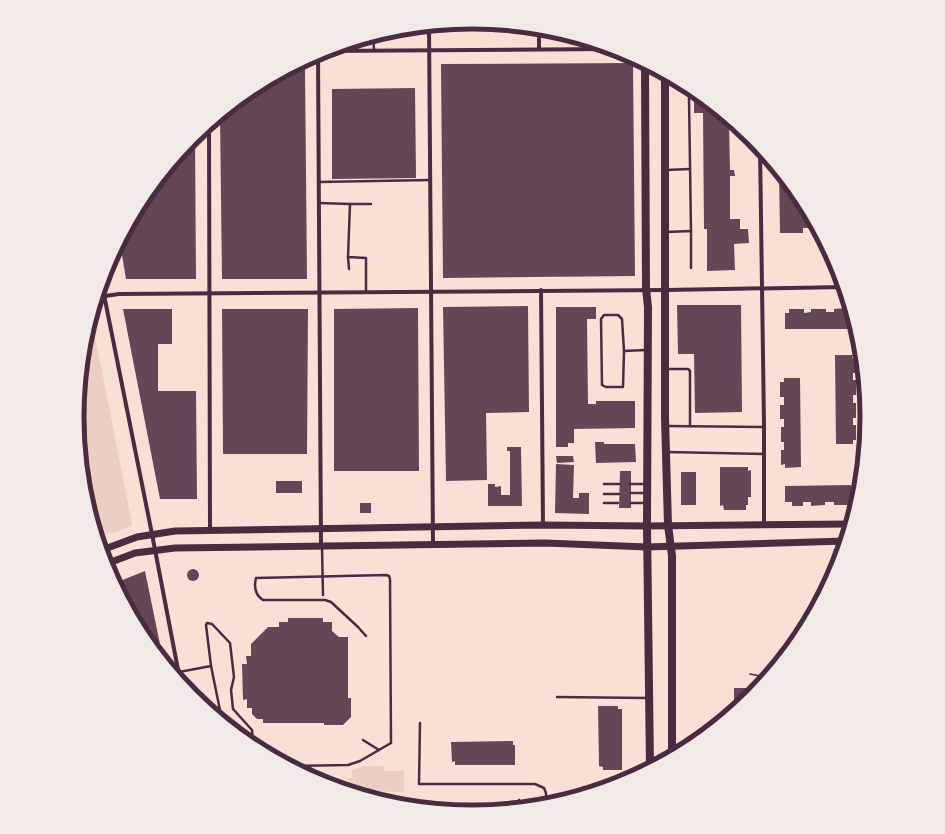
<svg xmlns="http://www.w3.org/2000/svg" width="945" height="834" font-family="Rubik,sans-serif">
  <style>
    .green { fill: #ebcfc5 }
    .building { fill: #644757 }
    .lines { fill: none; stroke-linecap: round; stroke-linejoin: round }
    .path { stroke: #4a2c40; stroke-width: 1.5 }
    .service { stroke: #4a2c40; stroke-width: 2.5 }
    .minor { stroke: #4a2c40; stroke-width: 4 }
    .secondary { stroke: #4a2c40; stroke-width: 7 }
    .primary { stroke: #4a2c40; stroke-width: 8 }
    .rim { fill: none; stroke: #4a2c40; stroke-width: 5 }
  </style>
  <rect width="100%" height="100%" fill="#f7e1d7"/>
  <g class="green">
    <polygon points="89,328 94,331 132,524 131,526 99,538 85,494 78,417 85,340"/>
    <polygon points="362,766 383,766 384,771 404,771 404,792 352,791 348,790 348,778 352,778 352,770"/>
  </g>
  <g class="building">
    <polygon points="633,63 635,276 443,278 441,64"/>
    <polygon points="296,66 305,66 307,279 222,279 220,115 253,88"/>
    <polygon points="676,80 692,89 732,122 729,122 730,170 734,170 735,176 730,176 730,219 740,219 740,229 748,229 749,243 734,244 735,270 707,271 707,229 704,229 703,113 694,113 694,92 682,92 682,89 676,88"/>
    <polygon points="415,88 416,178 332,179 332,89"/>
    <polygon points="195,136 196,279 126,279 120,243 144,197"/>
    <polygon points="779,171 801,198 810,215 808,215 808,228 803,228 803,233 780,233"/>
    <polygon points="826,245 830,251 835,262 827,262"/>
    <polygon points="677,305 741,305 742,412 695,413 694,354 678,354"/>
    <polygon points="528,306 529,412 486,413 487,480 446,481 443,307"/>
    <polygon points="556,307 596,307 596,319 587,319 588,404 596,404 596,401 635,401 635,428 574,429 574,443 568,443 568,447 556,447"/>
    <polygon points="418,308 419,471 334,471 334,309"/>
    <polygon points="848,308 848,312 851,312 852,314 852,329 785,329 785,313 789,313 789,309 804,309 804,313 811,312 811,309 826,309 826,312 834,312 834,309"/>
    <polygon points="123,309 172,309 172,344 158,344 158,391 196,391 197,499 160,499"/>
    <polygon points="222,309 308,309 307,454 223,454"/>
    <polygon points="835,355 853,355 852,358 856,358 856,373 853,373 853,380 856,380 856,395 853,395 853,403 856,403 856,418 853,418 853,425 856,425 856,440 853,440 853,444 836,444"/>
    <polygon points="784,378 800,378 801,467 785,468 785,464 781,465 781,450 784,450 784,442 781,442 781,427 784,427 784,419 780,419 780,405 784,405 784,397 780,397 780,382 784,382"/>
    <polygon points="595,442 604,442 604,444 635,444 636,462 596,463"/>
    <polygon points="507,447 521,447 522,506 488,506 488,484 495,484 495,487 501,486 501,495 510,495 510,451 507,451"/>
    <polygon points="556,456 573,456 574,462 557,463"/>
    <polygon points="556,464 574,465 573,498 579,498 579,493 589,493 589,514 555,513"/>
    <polygon points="720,467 748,467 748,471 751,470 751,497 748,497 748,505 746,505 746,510 724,510 723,505 720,506"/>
    <polygon points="620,471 631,471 631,508 619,508"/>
    <rect x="681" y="472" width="15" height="33"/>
    <rect x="276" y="481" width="26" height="12"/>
    <polygon points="851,485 851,502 848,502 848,505 834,505 834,502 825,502 825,505 811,506 811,502 803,502 803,506 792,506 792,502 785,502 785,486"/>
    <rect x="360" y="503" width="11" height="10"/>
    <circle cx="193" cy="575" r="6"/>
    <polygon points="145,571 163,659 144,636 123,598 120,581"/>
    <polygon points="288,618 323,618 323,622 332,622 332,631 339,637 348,637 348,698 351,698 351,717 343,725 324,725 324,723 263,723 263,719 257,719 252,714 252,708 247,708 247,699 243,700 242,664 247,664 246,656 251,656 251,644 268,627 279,627 279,622 288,622"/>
    <polygon points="734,688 758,688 752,696 727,716 727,706 734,705"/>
    <polygon points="598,706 618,706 618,709 622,709 622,770 603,770 603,767 599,766"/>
    <polygon points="513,741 513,745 515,745 515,765 455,765 455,761 452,762 451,742"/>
  </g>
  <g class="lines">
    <polyline class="path" points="750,674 760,676 768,676"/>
    <g class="service">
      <polyline points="373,36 374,50"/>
      <polyline points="689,98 691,231"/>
      <polyline points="666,170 690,169"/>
      <polyline points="319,182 430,180"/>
      <polyline points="319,203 350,204"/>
      <polyline points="666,232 691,231 691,268"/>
      <polyline points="348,257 349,269"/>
      <polyline points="366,292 366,258 348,257 350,204 371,204"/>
      <polygon points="604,315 618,315 622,319 624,351 623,387 606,387 602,385 601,319"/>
      <polyline points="624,351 646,350"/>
      <polyline points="666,369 688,369 690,371 690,426"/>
      <polyline points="667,426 764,427"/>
      <polyline points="667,452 764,454"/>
      <polyline points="604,484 619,484"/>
      <polyline points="630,484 646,484"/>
      <polyline points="631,493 647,493"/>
      <polyline points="604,494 619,494"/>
      <polyline points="604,503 618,503"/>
      <polyline points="631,503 645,503"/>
      <polyline points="322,547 323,595"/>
      <polyline points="211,666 222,720"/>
      <polyline points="179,672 211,666 206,625 207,623 212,624 230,643 234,677 231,690 233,709 252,730 253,741"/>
      <polyline points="557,697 647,698"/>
      <polyline points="420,723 419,784 535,784 544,788 546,793 546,805"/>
      <polyline points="363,740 379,750"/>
      <path d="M292 766 348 765 360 761 391 743 390 579 389 576 386 575 256 578C254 586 255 595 263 600H325L331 602 358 627 366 636"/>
      <polyline points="519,800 519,807"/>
    </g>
    <g class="minor">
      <polyline points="429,26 433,544"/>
      <polyline points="539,29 539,49"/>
      <polyline points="324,51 612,49"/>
      <polyline points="318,54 321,547"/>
      <polyline points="209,125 210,530"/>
      <polyline points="760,148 764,425 764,525"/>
      <polyline points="102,285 152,534 180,680"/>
      <polyline points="541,290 543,525"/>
      <polyline points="98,297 119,294 666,290 844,287"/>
    </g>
    <g class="secondary">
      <polyline points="102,550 137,537 175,531 543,525 647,526 851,524"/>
      <polyline points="106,564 135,553 175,548 545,543 647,547 846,541"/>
    </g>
    <g class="primary">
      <polyline points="645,64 646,289 648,307 647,526 650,768"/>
      <polyline points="665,74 665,418 668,525 672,556 672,756"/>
    </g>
  </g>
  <path d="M0 0H945V834H0ZM84 417a388 388 0 1 1 776 0a388 388 0 1 1-776 0Z" fill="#f1eae7" fill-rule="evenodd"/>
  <path class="rim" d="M84 417a388 388 0 1 1 776 0a388 388 0 1 1-776 0Z"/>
</svg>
